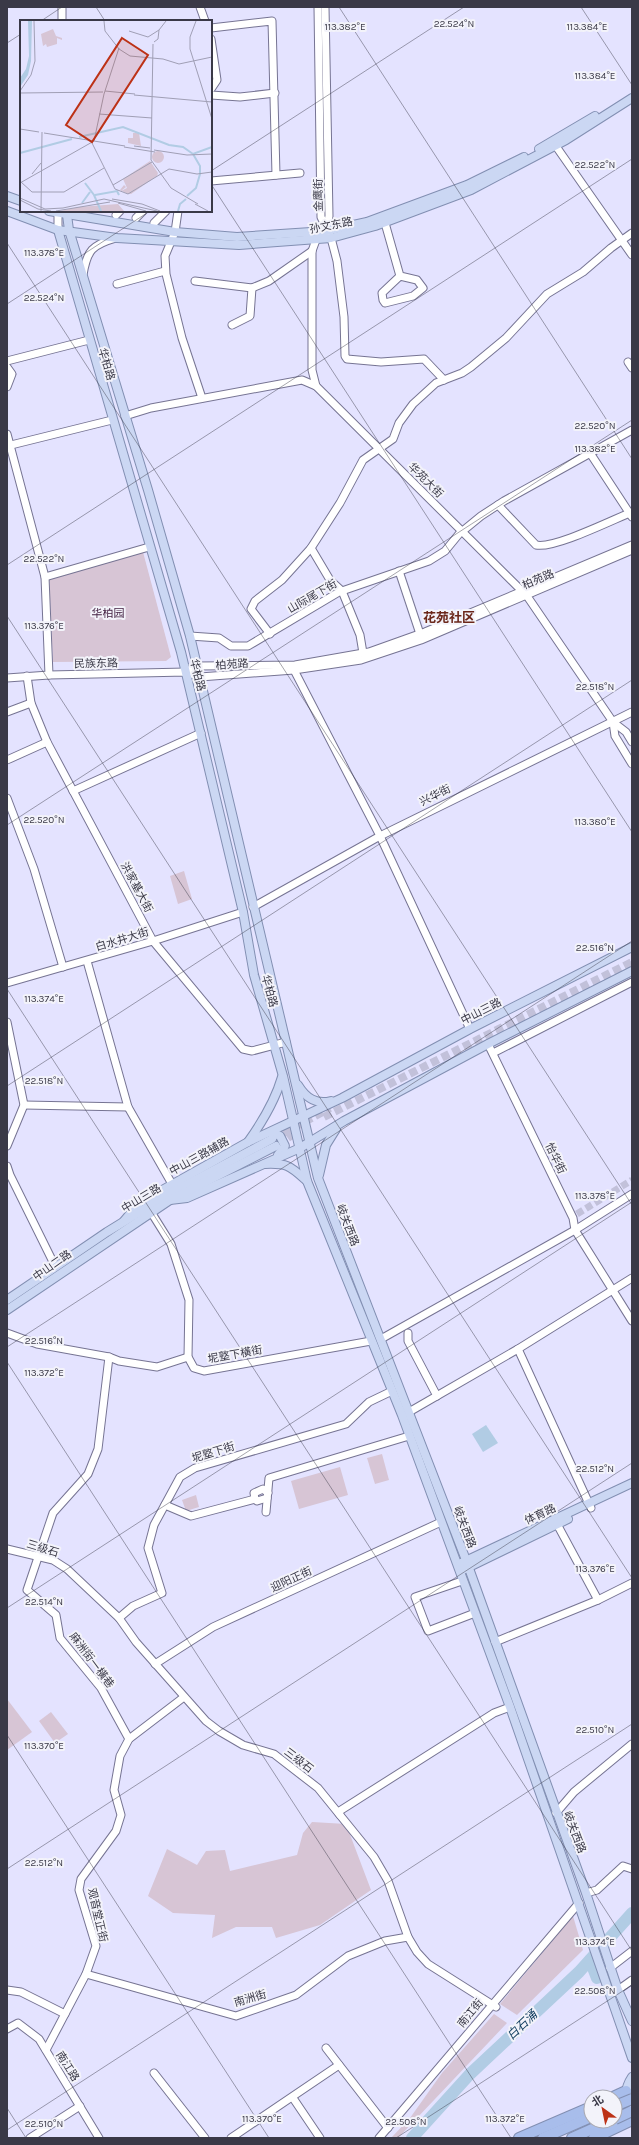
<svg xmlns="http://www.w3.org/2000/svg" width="639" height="2145" font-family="Karla,'Noto Sans SC',sans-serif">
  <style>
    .green { fill: #d7c5d5 }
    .water { fill: #b1cce4 }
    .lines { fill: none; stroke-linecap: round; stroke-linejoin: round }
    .river { stroke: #b1cce4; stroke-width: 12 }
    .minor-tunnel { stroke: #c2c1da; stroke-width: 7; stroke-dasharray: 7 3.5; stroke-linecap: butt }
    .major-tunnel { stroke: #c2c1da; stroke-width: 8; stroke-dasharray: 8 4; stroke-linecap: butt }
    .minor-casing { stroke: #767493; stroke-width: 9 }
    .major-casing { stroke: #828fb2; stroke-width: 10 }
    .highway-casing { stroke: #828fb2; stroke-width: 12 }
    .minor { stroke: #fff; stroke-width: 7 }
    .major { stroke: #cbd7f3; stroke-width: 8 }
    .highway { stroke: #a8bdeb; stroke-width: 10 }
    .highway-bridge-casing { stroke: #828fb2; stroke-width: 12; stroke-linecap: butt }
    .highway-bridge { stroke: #a8bdeb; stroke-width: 10 }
    .ticks { fill: none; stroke: #3a3947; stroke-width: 1; stroke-opacity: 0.45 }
    .labels { text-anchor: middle; stroke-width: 4; stroke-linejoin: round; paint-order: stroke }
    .street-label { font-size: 11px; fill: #3a3947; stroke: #f3f3fa }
    .park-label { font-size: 11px; fill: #3f1c3e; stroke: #f3f3fa }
    .water-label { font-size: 12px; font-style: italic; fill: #144061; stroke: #f3f3fa }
    .quarter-label { font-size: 13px; font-weight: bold; fill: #6b271a; stroke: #f3f3fa }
    .inset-river { fill: none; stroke: #b1cce4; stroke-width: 2 }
    .inset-road { fill: none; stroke: #a09fb5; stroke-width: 1 }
    .view { fill: #bd3217; fill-opacity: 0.15; stroke: #bd3217; stroke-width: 2 }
    .inset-edge { fill: none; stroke: #3a3947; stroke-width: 2 }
    .ticks-label { font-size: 10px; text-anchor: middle; fill: #3a3947; stroke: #f3f3fa; stroke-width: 4; stroke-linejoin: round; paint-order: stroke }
  </style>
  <rect width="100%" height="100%" fill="#e4e3ff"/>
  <g class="green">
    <polygon points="143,552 171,657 166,661 53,662 49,579"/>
    <polygon points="184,871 192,899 178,904 170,876"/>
    <polygon points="382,1454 389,1480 375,1484 367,1458"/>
    <polygon points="340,1467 348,1495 299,1509 291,1481"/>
    <polygon points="196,1495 199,1507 186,1511 182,1500"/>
    <polygon points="7,1699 32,1732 7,1750"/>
    <polygon points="51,1712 68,1734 55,1743 39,1721"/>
    <polygon points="312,1822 346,1824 371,1890 320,1925 276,1938 272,1927 236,1927 212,1938 215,1915 173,1913 148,1896 167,1849 197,1865 206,1851 225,1850 230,1871 297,1855 303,1833"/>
    <polygon points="573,1916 583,1950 517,2015 500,2004"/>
    <polygon points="494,2014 507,2023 398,2138 391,2138 410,2118 442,2073"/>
  </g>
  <polygon class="water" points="486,1425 498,1443 483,1452 472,1434"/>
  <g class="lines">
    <g class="river">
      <polyline points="590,1960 597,1978"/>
      <polyline points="412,2138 470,2074 579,1972 632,1913"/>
    </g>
    <polyline class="minor-tunnel" points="577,1214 632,1180"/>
    <g class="major-tunnel">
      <polyline points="324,1117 632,962"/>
      <polyline points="273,1139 330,1108"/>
      <polyline points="278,1145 299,1130"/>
    </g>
    <defs>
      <g id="minor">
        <polyline points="62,7 62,21"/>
        <polyline points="200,7 205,21"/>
        <polyline points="318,7 321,217 331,238 337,261 344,317 345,356 347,359 381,362 424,359 444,380"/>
        <polyline points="325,7 329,216 326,231"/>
        <polyline points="211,28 272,21 276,175"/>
        <polyline points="211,39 217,80 211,89"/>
        <polyline points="211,95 240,97 275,93"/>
        <polyline points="553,142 632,255"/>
        <polyline points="211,181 300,173"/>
        <polyline points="178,211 175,232 165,256 166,274 182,338 202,398"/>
        <polyline points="116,215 120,211"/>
        <polyline points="136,218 143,211"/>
        <polyline points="154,223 166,211"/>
        <polyline points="385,223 400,276 382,293 383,300 385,303 413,296 423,288 417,280 400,276"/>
        <polyline points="58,230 58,211"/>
        <polyline points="320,236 316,240 312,251 312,370 316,386 527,596 613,722 626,732 632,742"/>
        <path d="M83 275C87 250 92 245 116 238"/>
        <polyline points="195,281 252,288 269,281 312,251"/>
        <polyline points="117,284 165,271"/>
        <polyline points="232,325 250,316 252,288"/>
        <polyline points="7,361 89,340"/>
        <polyline points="628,362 632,368"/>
        <polyline points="7,367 12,374 7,387"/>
        <polyline points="125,416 151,408 302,380 316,386"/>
        <polyline points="7,434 45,577 49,675"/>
        <polyline points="7,446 112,420"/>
        <polyline points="590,453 632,517"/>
        <path d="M498 505 536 545C554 549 612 520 632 512"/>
        <polyline points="311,548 330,580 342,591 360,635 363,653"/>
        <polyline points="399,571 420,634"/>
        <polyline points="45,577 149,547"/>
        <polyline points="270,634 251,609 255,601 282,580 311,548 340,503 363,460 393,439 399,423 413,404 436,383 462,373 471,367 506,338 547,294 583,272 611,248 632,233"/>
        <polyline points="190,636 219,638 231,646 248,646 339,592 429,561 445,551 459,534 481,516 504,501 632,430"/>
        <polyline points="295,666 294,670 380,836 470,1029"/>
        <polyline points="186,672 196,666 295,665 369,652 425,632 632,545"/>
        <polyline points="27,676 31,703 47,742 153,941 243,1049 252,1051 286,1042"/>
        <polyline points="7,678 49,675 186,672 200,677 294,670 361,660 421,640 632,550"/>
        <polyline points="7,712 31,703"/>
        <polyline points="613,722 615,736 632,764"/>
        <polyline points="7,760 47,742"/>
        <polyline points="73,791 201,733"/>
        <polyline points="7,798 34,869 63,967"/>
        <polyline points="253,907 380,836 632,712"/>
        <polyline points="87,961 128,1107 172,1184"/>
        <polyline points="7,983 153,941 243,912"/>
        <polyline points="7,1022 24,1105 7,1146"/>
        <polyline points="488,1044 573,1218 575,1230 632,1321"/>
        <polyline points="493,1053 632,982"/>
        <polyline points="24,1105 128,1107"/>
        <polyline points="7,1166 10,1175 55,1266"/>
        <polyline points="151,1212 171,1244 189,1300 188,1357 194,1368 204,1371 371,1341"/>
        <polyline points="7,1333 37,1344 109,1357 119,1361 157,1367 188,1357"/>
        <polyline points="408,1333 408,1341 437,1396"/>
        <polyline points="381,1339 575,1230 632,1194"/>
        <polyline points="518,1349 591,1508"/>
        <polyline points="109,1357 98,1449 88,1474 53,1513 27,1590 56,1615 60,1638 101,1688 129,1739"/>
        <polyline points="409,1412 518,1349 632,1278"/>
        <polyline points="267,1498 257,1501 255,1499 254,1493 263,1489 268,1493"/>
        <polyline points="165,1505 191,1516 255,1499"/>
        <polyline points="266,1512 269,1478 409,1436"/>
        <polyline points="557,1524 598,1600"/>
        <polyline points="7,1549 53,1560 67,1569 119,1618 136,1642 206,1721 219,1731 243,1745 274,1754 318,1788 374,1857 388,1881 408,1937 417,1952 428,1964 496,2007"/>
        <polyline points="462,1581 415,1597 428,1631 475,1613"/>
        <polyline points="119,1618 133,1606 162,1593 148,1548 154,1525 180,1477 195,1468 346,1424 369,1402 392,1391"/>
        <polyline points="495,1642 598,1600 632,1583"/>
        <polyline points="155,1664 213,1627 441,1522"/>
        <polyline points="556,1813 574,1792 632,1744"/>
        <polyline points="340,1815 338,1812 494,1713 510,1707"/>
        <polyline points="586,1893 597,1890 623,1866 632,1869"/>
        <polyline points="610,1968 632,1951"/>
        <polyline points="86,1974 236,2016 296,1995 348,1956 385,1941 408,1937"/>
        <polyline points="7,1990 21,1992 65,2014"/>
        <polyline points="618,1990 632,1980"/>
        <polyline points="7,2029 18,2023 39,2039 99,2138"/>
        <polyline points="326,2048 388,2128"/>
        <polyline points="46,2050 86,1974 96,1946 79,1890 81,1879 116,1831 121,1815 114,1790 120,1756 129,1739 184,1697"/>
        <polyline points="154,2073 205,2138"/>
        <polyline points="293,2098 320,2138"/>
        <polyline points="30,2138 80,2106"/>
        <polyline points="231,2138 339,2065"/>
        <polyline points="379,2138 579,1903"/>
      </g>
      <g id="major">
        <polyline points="539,149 595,116"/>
        <polyline points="7,196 21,201"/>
        <polyline points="7,211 58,230 117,238 239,245 331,238 375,226 471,190 566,140 632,98"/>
        <polyline points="49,211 175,232 237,237 326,231 367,222 467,185 524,157"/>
        <polyline points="67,215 69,230 148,490 190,636 318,1178 466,1560 586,1893 618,1990 632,2021"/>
        <polyline points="58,230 181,652 243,912 254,975 283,1076 307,1181 402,1415 510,1707 632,2058"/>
        <path d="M298 1085C306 1098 316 1105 331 1101"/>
        <polyline points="271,1132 280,1136 285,1146 278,1155"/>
        <path d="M248 1142C263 1121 275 1101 282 1077"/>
        <path d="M265 1164C288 1163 290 1166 307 1181"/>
        <polyline points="319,1175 326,1145 336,1129"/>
        <polyline points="170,1200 187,1198 300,1148 344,1121 488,1044 632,971"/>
        <polyline points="124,1221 139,1203 248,1142 342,1098 470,1029 632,947"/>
        <polyline points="7,1300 107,1232 167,1195 272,1139"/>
        <polyline points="7,1310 170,1200 276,1146"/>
        <polyline points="461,1563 632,1483"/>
        <polyline points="463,1570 568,1519"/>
        <path d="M632 2077C624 2089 624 2100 632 2112"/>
      </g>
      <g id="highway">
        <polyline points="613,2097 626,2091"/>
        <polyline points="519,2138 591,2107"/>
        <polyline points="543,2138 591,2117"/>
        <polyline points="572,2138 610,2121"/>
        <polyline points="594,2138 632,2120"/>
      </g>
    </defs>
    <use href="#minor" class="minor-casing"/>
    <use href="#major" class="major-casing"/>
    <use href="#highway" class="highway-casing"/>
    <use href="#minor" class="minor"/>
    <use href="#major" class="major"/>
    <use href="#highway" class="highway"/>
    <defs>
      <g id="highway-bridge">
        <polyline points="615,2106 632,2099"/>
        <polyline points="615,2119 632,2111"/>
      </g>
    </defs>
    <use href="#highway-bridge" class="highway-bridge-casing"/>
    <use href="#highway-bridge" class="highway-bridge"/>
  </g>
  <path class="ticks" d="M96 7 105 21M339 7 632 459M581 7 632 85M41 21 62 7M7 43 21 34M211 171 464 7M211 184 632 832M7 243 632 1205M7 304 150 211M7 565 632 159M7 616 632 1578M7 825 632 420M7 989 632 1951M7 1086 632 680M7 1347 632 941M7 1362 511 2138M7 1608 632 1202M7 1735 269 2138M7 1869 632 1463M7 2108 26 2138M7 2130 632 1724M396 2138 632 1985"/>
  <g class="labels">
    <g class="street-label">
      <text transform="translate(318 195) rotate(-91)" y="4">金鹰街</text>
      <text transform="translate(331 225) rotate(-11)" y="4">孙文东路</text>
      <text transform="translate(107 364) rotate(74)" y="4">华柏路</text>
      <text transform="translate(426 480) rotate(45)" y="4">华苑大街</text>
      <text transform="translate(538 579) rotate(-23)" y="4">柏苑路</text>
      <text transform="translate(312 596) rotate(-30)" y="4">山际尾下街</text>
      <text transform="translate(96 663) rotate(-1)" y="4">民族东路</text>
      <text transform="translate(232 664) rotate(-4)" y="4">柏苑路</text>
      <text transform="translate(198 675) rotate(76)" y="4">华柏路</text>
      <text transform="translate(435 795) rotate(-27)" y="4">兴华街</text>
      <text transform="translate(137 887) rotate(62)" y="4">洪家基大街</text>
      <text transform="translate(122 939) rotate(-17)" y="4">白水井大街</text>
      <text transform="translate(270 991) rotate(75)" y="4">华柏路</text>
      <text transform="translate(481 1011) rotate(-27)" y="4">中山三路</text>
      <text transform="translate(199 1156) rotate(-29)" y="4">中山三路辅路</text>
      <text transform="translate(556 1158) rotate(64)" y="4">怡华街</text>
      <text transform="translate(141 1198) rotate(-31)" y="4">中山三路</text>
      <text transform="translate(348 1225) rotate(69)" y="4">岐关西路</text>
      <text transform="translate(52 1265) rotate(-35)" y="4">中山二路</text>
      <text transform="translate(235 1354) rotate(-10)" y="4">坭墪下橫街</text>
      <text transform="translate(213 1452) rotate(-17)" y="4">坭墪下街</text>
      <text transform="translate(540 1514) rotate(-25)" y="4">体育路</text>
      <text transform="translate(465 1527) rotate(69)" y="4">岐关西路</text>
      <text transform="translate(43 1548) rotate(17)" y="4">三级石</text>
      <text transform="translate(291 1579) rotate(-25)" y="4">迎阳正街</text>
      <text transform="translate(92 1660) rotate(53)" y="4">麻洲街一橫巷</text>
      <text transform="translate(299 1760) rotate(37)" y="4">三级石</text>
      <text transform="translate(575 1832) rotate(69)" y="4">岐关西路</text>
      <text transform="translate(98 1915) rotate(77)" y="4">观音堂正街</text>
      <text transform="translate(250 1998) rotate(-16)" y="4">南洲街</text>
      <text transform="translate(470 2013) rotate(-50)" y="4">南江街</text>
      <text transform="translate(68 2066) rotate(58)" y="4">南江路</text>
    </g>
    <g class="park-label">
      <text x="108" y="617">华柏园</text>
    </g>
    <g class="water-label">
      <text transform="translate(522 2025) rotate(-43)" y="4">白石涌</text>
    </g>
    <g class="quarter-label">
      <text x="449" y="622">花苑社区</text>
    </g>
  </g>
  <g transform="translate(20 20)">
    <rect width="192" height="192" fill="#e4e3ff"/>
    <path d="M33 9 36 16 42 18V20L37 18V24L27 27 26 24 23 26 21 14ZM113 113H119L121 126 108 123V118H113ZM132 137a6 6 0 1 1 12 0a6 6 0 1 1-12 0ZM130 141 138 153 137 156 111 174H108L100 170 104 165 106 167 101 171 107 168 103 159ZM98 184 104 191H40L59 187Z" fill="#d7c5d5"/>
    <path d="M8 1H12L11 41 8 55 0 67V58L6 49 9 36Z" fill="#b1cce4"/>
    <path class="inset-river" d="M59 117 103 107 149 125 163 127 173 134 192 127M0 133 52 119M65 163 74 175 81 191M75 175 97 171 99 175M167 176 176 168 180 154V146L173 134M62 183 70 172M158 191 160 184 166 179"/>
    <path class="inset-road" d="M84 1 85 11 99 29 110 36 143 39 159 44 192 37M176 1 170 17V29L192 99M109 11 128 17 139 10 146 1M134 22 138 19 139 10M133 24 131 140 151 168 178 184M0 71 11 55 15 41 14 1M85 71 115 74M0 73 83 72M114 75 192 82M79 94 132 98M0 109 19 112M24 113 105 126M72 123 95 169 108 174 149 149 177 154 192 152M114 126 130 128M104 127 135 132M134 130 167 135 192 134M12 154 21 143M1 162 12 172M0 163 74 121 84 74 99 28M93 165 132 142M12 172H44L84 148M0 178 25 189 43 188 84 179 137 191M92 179 122 184 140 191M0 180 18 189 31 191M98 183 126 191M175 184 188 191M21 191 22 112M36 191 90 182"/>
    <path class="view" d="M102 18 128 35 72 122 46 105Z"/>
    <rect width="192" height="192" class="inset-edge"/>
  </g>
  <g class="ticks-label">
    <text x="454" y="27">22.524°N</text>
    <text x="587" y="30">113.384°E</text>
    <text x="345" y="30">113.382°E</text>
    <text x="595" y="79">113.384°E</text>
    <text x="595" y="168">22.522°N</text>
    <text x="44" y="256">113.378°E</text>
    <text x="44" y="301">22.524°N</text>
    <text x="595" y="429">22.520°N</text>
    <text x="595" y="452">113.382°E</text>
    <text x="44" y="562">22.522°N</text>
    <text x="44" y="629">113.376°E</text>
    <text x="595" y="690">22.518°N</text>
    <text x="44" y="823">22.520°N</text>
    <text x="595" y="825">113.380°E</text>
    <text x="595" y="951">22.516°N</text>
    <text x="44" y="1002">113.374°E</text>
    <text x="44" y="1084">22.518°N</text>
    <text x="595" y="1199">113.378°E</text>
    <text x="44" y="1344">22.516°N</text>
    <text x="44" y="1376">113.372°E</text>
    <text x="595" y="1472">22.512°N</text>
    <text x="595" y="1572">113.376°E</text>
    <text x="44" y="1605">22.514°N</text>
    <text x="595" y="1733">22.510°N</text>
    <text x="44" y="1749">113.370°E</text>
    <text x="44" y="1866">22.512°N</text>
    <text x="595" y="1945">113.374°E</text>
    <text x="595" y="1994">22.508°N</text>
    <text x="262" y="2122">113.370°E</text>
    <text x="505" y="2122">113.372°E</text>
    <text x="406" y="2125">22.508°N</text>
    <text x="44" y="2127">22.510°N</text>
  </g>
  <rect width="639" height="2145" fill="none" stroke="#3a3947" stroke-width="16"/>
  <g transform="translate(603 2109) rotate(327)"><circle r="19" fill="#f3f3fa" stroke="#a9a9b2"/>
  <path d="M0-3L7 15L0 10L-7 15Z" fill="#bd3217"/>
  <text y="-6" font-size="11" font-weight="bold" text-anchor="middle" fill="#3a3947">北</text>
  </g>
</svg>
